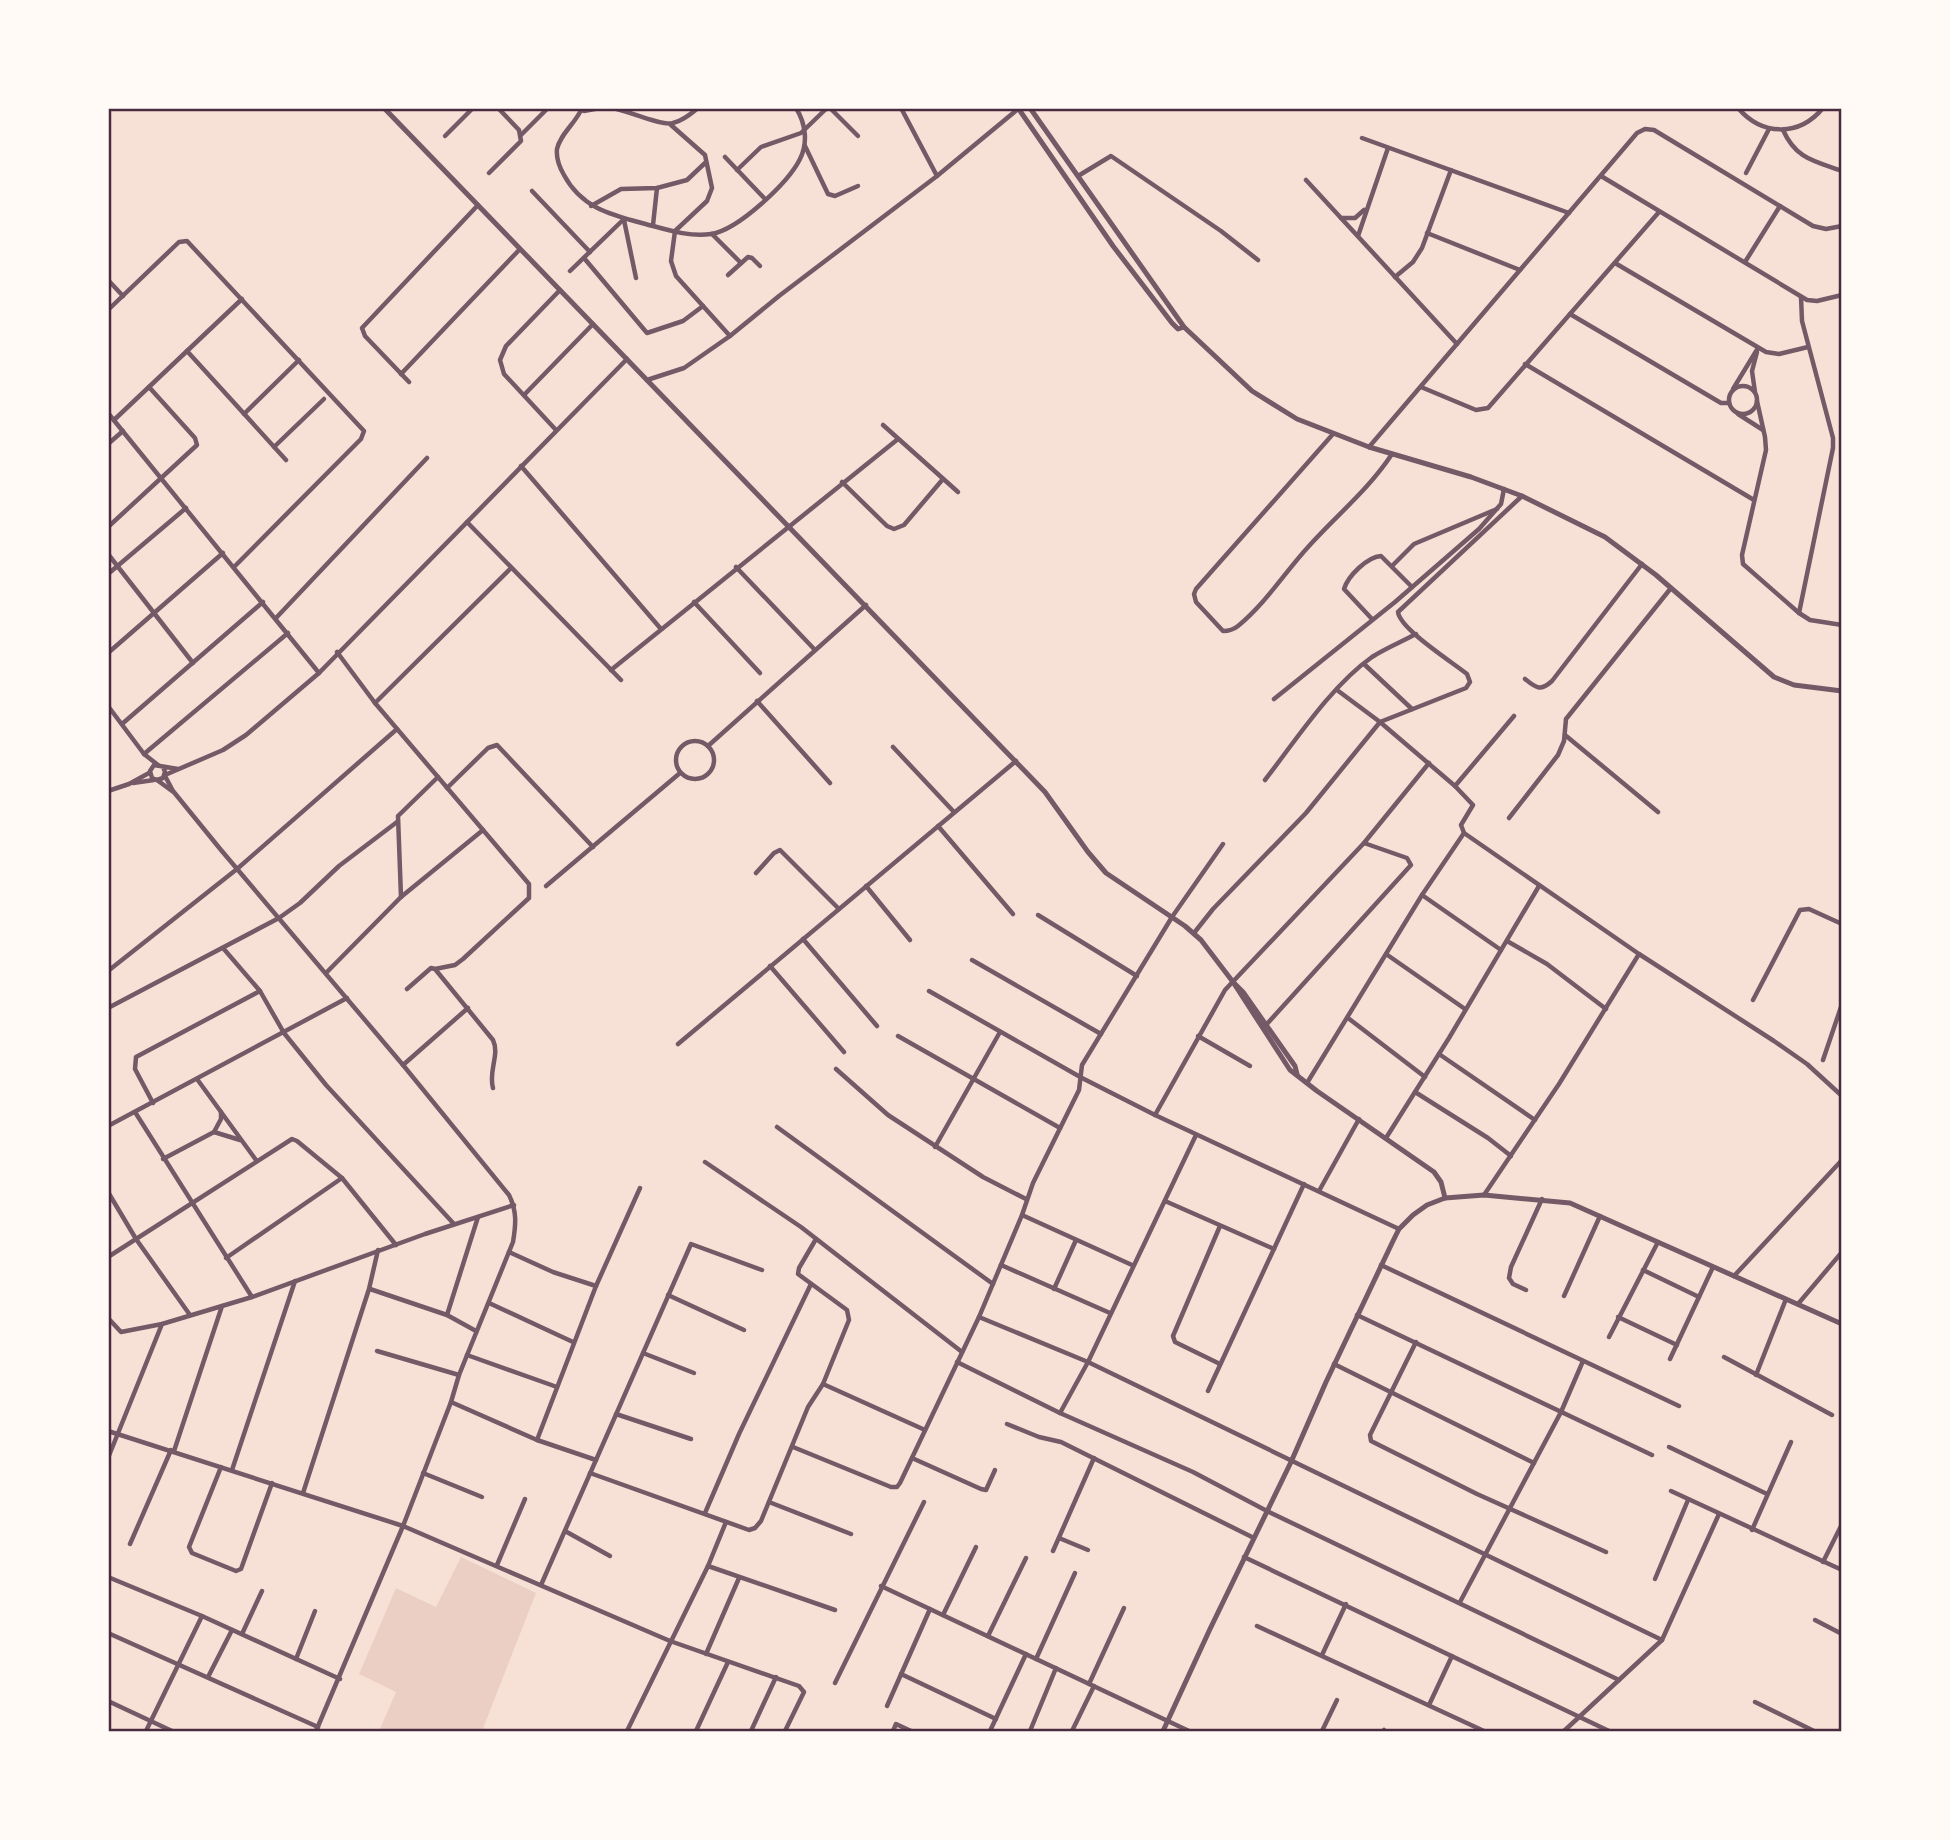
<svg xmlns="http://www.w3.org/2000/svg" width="1950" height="1840" font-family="Rubik,sans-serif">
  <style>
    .green { fill: #ebcfc5 }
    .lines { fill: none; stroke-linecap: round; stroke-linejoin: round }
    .minor { stroke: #755966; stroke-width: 4.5 }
    .tertiary { stroke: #755966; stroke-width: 5 }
    .neatline { fill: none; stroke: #4a2c40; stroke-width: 2.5 }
  </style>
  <rect width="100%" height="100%" fill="#f7e1d7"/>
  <polygon class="green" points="461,1557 536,1593 482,1731 379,1731 396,1692 359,1674 396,1588 436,1607"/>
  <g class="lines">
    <g class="minor">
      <polyline points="577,108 584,111 600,108"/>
      <path d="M582 108C576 123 560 134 557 149 556 158 560 168 564 175 583 211 617 216 653 226 671 231 692 237 711 234 738 230 788 183 800 159 808 143 806 124 796 108"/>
      <path d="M612 108C627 110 663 127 673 123 682 121 691 114 698 108"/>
      <polyline points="830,108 858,136"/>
      <polyline points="901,108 937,176"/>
      <path d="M1738 108C1762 136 1799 137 1823 108"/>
      <polyline points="671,125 705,155 712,188 707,201 675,231 671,261 676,276 730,336"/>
      <path d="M1783 130C1796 159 1814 161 1842 171"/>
      <polyline points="521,135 548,108"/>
      <polyline points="445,136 473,108"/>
      <polyline points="1362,138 1569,213"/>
      <polyline points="805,146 828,194 835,196 858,186"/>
      <polyline points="725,157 765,199"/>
      <polyline points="737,170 761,147 801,133 827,108"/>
      <polyline points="489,173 521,141 519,130 498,108"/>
      <polyline points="1746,173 1769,129"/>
      <polyline points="1078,176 1111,156 1221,231 1258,260"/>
      <polyline points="1601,176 1807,300 1817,301 1842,295"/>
      <polyline points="1306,180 1457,344"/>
      <polyline points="532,191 590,252"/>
      <polyline points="591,206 621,189 657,188 687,180 705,163"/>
      <polyline points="1659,212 1570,314 1721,403 1729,403"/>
      <polyline points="1341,218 1355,218 1364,210"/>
      <polyline points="624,220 636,278"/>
      <polyline points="653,225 657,188"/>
      <polyline points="1427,233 1520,270"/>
      <polyline points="712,234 741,263"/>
      <polyline points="1358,236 1388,148"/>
      <polyline points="584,258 647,333 683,321 703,306"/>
      <polyline points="1745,262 1780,206"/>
      <polyline points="1615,263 1766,352 1779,354 1808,347"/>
      <polyline points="570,271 624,219"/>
      <polyline points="728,275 748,257 752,258 760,266"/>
      <polyline points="1395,277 1413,262 1422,248 1451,170"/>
      <polyline points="108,280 123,296"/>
      <polyline points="108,310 179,242 187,241 364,431 361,439 234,567"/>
      <polyline points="187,351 286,460"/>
      <polyline points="1525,364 1754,500"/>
      <polyline points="401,374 520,249"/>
      <polyline points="647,380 684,368 730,336 779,296 937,176 1018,109"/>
      <polyline points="409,382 365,336 362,328 478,205"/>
      <circle cx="1743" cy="400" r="14"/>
      <polyline points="1421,387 1476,410 1488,408 1570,314"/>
      <polyline points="1733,389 1758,348"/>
      <polyline points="1755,392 1752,371 1757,352"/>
      <polyline points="524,395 593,324"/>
      <polyline points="1757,401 1765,437 1766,450 1742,555 1743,564 1799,613 1810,620 1842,625"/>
      <polyline points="108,413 319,673"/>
      <polyline points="244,414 299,360"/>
      <polyline points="1738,414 1763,430"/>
      <polyline points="114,420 242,299"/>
      <polyline points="883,425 958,492"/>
      <polyline points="556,430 504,374 500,360 506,346 560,290"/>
      <path d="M1333 434 1196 589 1194 594 1196 602 1223 631C1229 631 1233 630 1238 626 1266 603 1285 572 1309 546 1337 515 1369 489 1392 454"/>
      <polyline points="108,444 123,431"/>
      <polyline points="274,447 324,399"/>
      <polyline points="1369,447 1637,133 1645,129 1654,130 1813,226 1826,229 1842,226"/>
      <polyline points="521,466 661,629"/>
      <polyline points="842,482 887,526 894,529 904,525 943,479"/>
      <polyline points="467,522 621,680"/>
      <polyline points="108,527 197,445 195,438 149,387"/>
      <polyline points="108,554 193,663"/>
      <polyline points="1392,566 1414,544 1497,509"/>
      <polyline points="736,567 815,650"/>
      <polyline points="108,574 186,508"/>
      <polyline points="694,602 760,673"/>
      <polyline points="1799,613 1833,448 1833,438 1802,321 1801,297"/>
      <polyline points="276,618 427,458"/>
      <path d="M1372 619 1344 589C1348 576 1367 557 1381 556L1412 587"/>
      <polyline points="337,652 375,703 529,884 529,898 463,959 455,965 435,969"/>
      <polyline points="108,653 223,553"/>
      <polyline points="1364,664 1412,709"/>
      <polyline points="611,670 898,439"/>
      <path d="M1525 679C1537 689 1541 691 1552 681L1642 564"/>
      <polyline points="1274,699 1395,602 1479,529 1501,504 1504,489"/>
      <polyline points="757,701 830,783"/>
      <polyline points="375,703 511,568"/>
      <polyline points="108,706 144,754 158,765"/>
      <polyline points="122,724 263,602"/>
      <polyline points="1565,735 1658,812"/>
      <circle cx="695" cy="760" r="19"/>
      <polyline points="708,746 866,605"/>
      <polyline points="893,747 954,812"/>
      <polyline points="144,754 288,633"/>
      <polyline points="163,767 165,772 163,778 157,780 152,778 150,771 154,765 178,769"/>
      <polyline points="165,775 223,750 246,735 319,673 627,359"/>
      <path d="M165 776 173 791 221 850 403 1065 509 1195C517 1211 516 1224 513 1242L459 1375 451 1402 403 1526 316 1731"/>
      <polyline points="157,780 172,791"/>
      <path d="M1265 780C1296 740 1331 686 1372 657 1386 648 1401 642 1416 634"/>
      <polyline points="133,783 154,780"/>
      <polyline points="1455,786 1514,716"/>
      <polyline points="447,788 488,748 497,745 593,847"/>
      <polyline points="108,791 129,784 149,773"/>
      <polyline points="1509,818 1558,755 1564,741 1566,719 1671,588"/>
      <polyline points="938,826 1013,914"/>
      <polyline points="1464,833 1639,954 1774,1041 1807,1064 1842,1096"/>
      <polyline points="756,873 774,853 780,850 839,909"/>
      <polyline points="546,886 680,773"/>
      <polyline points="866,886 910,940"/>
      <polyline points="1422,895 1501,950"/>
      <polyline points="401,897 398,816 438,777"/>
      <polyline points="1038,915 1137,976"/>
      <path d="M1194 933 1213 909 1306 813 1380 722 1466 688 1470 682 1467 674C1452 662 1400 629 1398 612L1522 496"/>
      <polyline points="803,939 877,1026"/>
      <polyline points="1507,941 1547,964 1606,1009"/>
      <polyline points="223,948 260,991 284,1033 326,1085 454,1224"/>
      <polyline points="1386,954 1465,1009"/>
      <polyline points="972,960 1101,1034"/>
      <polyline points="770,966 844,1052"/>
      <polyline points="108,971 237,869 397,729"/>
      <polyline points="326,973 401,897 483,830"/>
      <path d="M407 989 431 968 435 969 493 1040C500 1055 488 1071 493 1088"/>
      <polyline points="929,991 1082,1078 1155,1115 1399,1229"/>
      <polyline points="1753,1000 1800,910 1809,909 1842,924"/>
      <polyline points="108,1008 279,918 300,903 339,866 397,822"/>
      <polyline points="1348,1018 1425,1077"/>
      <polyline points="1266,1025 1411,865 1407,858 1364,843"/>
      <polyline points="898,1036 1060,1128"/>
      <polyline points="1198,1036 1250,1066"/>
      <polyline points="678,1044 1016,761"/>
      <polyline points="1439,1054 1535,1120"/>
      <polyline points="1823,1060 1842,1004"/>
      <polyline points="403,1065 468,1008"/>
      <polyline points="836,1069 888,1115 983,1177 1026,1199"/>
      <polyline points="197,1079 256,1160"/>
      <polyline points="1307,1083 1422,895 1464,833 1461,825 1473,805 1455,786 1380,722 1337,690"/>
      <polyline points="1415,1092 1488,1138 1511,1156"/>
      <polyline points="153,1103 135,1069 136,1057 260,991"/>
      <polyline points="135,1112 252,1297"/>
      <polyline points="1155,1115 1225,990 1364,843 1429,763"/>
      <polyline points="108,1126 347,998"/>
      <polyline points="777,1127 993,1284"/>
      <polyline points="214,1132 240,1140"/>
      <polyline points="1386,1138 1449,1038 1539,886"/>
      <polyline points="935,1147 1000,1032"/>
      <polyline points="163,1159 214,1132 221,1119 221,1112"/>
      <polyline points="705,1162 801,1227 962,1352"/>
      <polyline points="1319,1191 1359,1119"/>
      <polyline points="108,1192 136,1239 190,1315"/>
      <polyline points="1484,1195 1559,1084 1639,954"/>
      <polyline points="1165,1201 1274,1249"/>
      <polyline points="1022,1215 1132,1265"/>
      <polyline points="509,1252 553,1272 596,1286"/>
      <polyline points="108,1257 292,1139 297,1141 342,1178 396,1245"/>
      <polyline points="226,1258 342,1178"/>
      <polyline points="1001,1265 1110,1313"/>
      <polyline points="1381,1265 1679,1406"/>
      <polyline points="1643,1270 1699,1297"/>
      <polyline points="1734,1276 1842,1160"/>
      <polyline points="370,1289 447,1315 476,1331"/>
      <polyline points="1054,1289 1076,1240"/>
      <polyline points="1526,1290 1513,1284 1509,1278 1511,1267 1542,1199"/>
      <polyline points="668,1295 744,1330"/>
      <polyline points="1564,1296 1600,1216"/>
      <polyline points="489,1303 573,1342"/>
      <polyline points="1798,1304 1842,1252"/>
      <polyline points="447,1315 478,1217"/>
      <polyline points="1357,1315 1652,1455"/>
      <polyline points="979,1317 1088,1362 1662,1640"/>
      <polyline points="1618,1317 1677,1345"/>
      <polyline points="108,1318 121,1332 162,1324 252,1297 425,1234 514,1205"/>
      <polyline points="1609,1337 1658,1242"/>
      <polyline points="1416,1342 1370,1435 1371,1441 1477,1494 1606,1552"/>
      <polyline points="377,1351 459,1375"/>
      <polyline points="643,1353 694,1373"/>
      <polyline points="467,1355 557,1387"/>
      <polyline points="1724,1357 1832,1415"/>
      <polyline points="1670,1359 1713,1267"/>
      <polyline points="957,1362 1060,1413 1193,1472 1267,1511 1619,1680"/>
      <polyline points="1220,1364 1175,1342 1173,1336 1220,1226"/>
      <polyline points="1334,1364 1534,1463"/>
      <polyline points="1756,1375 1786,1299"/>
      <polyline points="823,1384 925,1430"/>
      <polyline points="1208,1391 1304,1184"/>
      <polyline points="451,1402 537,1440 596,1460"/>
      <polyline points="1060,1413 1088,1362 1196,1135"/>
      <polyline points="616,1414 691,1439"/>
      <polyline points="1007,1424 1039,1437 1061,1442 1254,1538"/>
      <polyline points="108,1431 403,1526 670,1641 799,1686 804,1692 785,1731"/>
      <polyline points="537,1440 596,1286 640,1188"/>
      <polyline points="793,1447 891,1487 897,1487 900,1483 979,1317 1022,1215 1033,1183 1079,1090 1082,1065 1172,917 1223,844"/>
      <polyline points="1669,1447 1767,1494"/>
      <polyline points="174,1451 222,1306"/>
      <polyline points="108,1458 162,1324"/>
      <polyline points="912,1458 981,1489 986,1490 995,1470"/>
      <polyline points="221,1467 189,1547 192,1553 236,1571 241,1569 272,1483"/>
      <polyline points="232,1470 295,1281"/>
      <polyline points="423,1473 482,1497"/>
      <polyline points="590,1473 749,1530 755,1528 761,1521 808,1407 823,1384 849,1320 847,1310 798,1274 799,1268 816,1239"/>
      <polyline points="1671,1491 1842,1570"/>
      <polyline points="303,1493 369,1289 378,1250"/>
      <polyline points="769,1502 851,1534"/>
      <polyline points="705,1513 739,1434 811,1284"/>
      <polyline points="1752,1530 1791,1442"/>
      <polyline points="565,1531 610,1556"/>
      <polyline points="1059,1538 1088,1550"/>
      <polyline points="130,1544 171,1450"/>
      <polyline points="1053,1551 1094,1458"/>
      <polyline points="1244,1557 1609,1731"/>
      <polyline points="1823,1562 1842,1524"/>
      <polyline points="497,1565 525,1499"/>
      <polyline points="708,1566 835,1610"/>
      <polyline points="108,1577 202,1616 340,1679"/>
      <polyline points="1655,1579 1688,1500"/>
      <polyline points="541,1585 691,1244 762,1270"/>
      <polyline points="881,1586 1189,1731"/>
      <polyline points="1460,1602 1561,1412 1583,1361"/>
      <polyline points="943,1615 976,1547"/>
      <polyline points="1815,1620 1842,1634"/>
      <polyline points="1257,1626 1484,1731"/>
      <polyline points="108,1633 318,1727"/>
      <polyline points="242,1634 262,1591"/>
      <polyline points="988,1636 1026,1558"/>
      <polyline points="706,1654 739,1578"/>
      <polyline points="1322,1655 1346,1604"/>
      <polyline points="296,1659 315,1611"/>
      <polyline points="1036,1659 1075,1573"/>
      <polyline points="901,1674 996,1719"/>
      <polyline points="208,1677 232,1630"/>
      <polyline points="835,1683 924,1502"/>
      <polyline points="1089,1684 1124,1608"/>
      <polyline points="108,1701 172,1731"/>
      <polyline points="1755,1702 1814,1731"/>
      <polyline points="1429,1705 1452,1656"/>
      <polyline points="887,1706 930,1609"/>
      <polyline points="146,1731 202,1616"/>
      <polyline points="627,1731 708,1566 726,1522"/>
      <polyline points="696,1731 728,1662"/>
      <polyline points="751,1731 776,1677"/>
      <polyline points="893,1731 896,1724 911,1731"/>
      <polyline points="990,1731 1026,1654"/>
      <polyline points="1030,1731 1056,1668"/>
      <polyline points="1072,1731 1094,1686"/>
      <polyline points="1322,1731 1337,1700"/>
      <polyline points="1383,1731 1384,1730"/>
      <polyline points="1564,1731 1662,1640 1719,1514"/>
    </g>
    <g class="tertiary">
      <polyline points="384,108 1045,792 1088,852 1106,873 1185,926 1201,940 1233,982 1290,1070 1317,1091 1434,1172 1441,1182 1445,1198"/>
      <polyline points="1018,108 1113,246 1172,323 1178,329 1184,327"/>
      <polyline points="1030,108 1184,327 1252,391 1297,419 1369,447 1471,477 1522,496 1605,537 1656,575 1774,677 1794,685 1842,691"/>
      <polyline points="1233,982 1243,992 1295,1066 1297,1074"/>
      <polyline points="1163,1731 1210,1629 1291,1462 1326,1382 1393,1241 1399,1229 1413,1215 1427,1205 1445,1198 1484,1195 1570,1203 1842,1324"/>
    </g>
  </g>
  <rect width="1950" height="1840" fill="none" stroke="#fffaf5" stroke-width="220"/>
  <rect x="110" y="110" width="1730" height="1620" class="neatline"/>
</svg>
